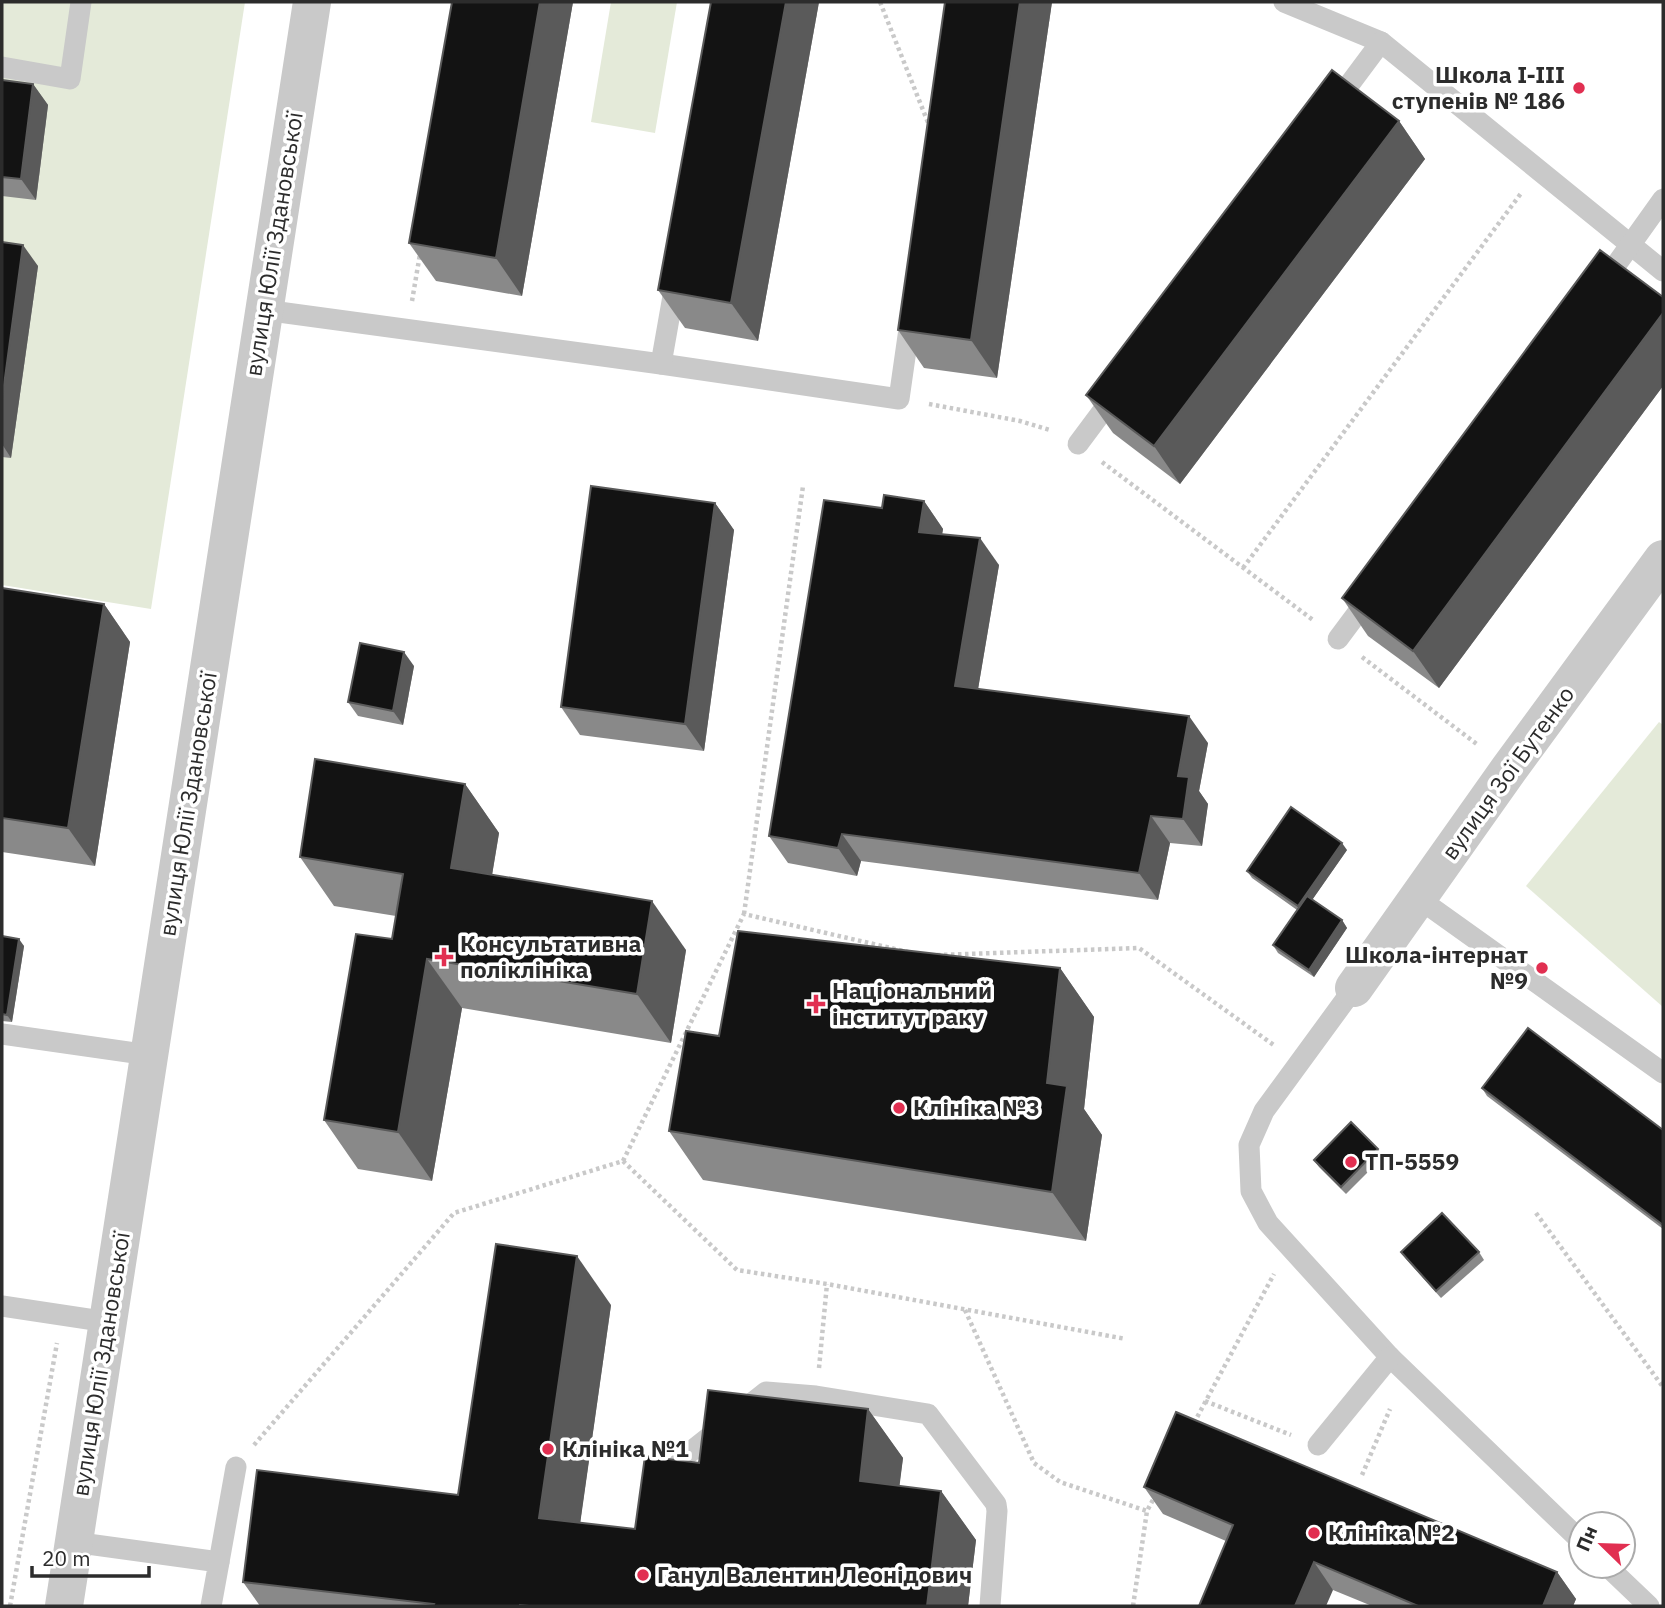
<svg xmlns="http://www.w3.org/2000/svg" width="1665" height="1608" font-family="'IBM Plex Sans',sans-serif">
  <style>
    .green { fill: #e4ead9 }
    .lines { fill: none; stroke-linecap: round; stroke-linejoin: round }
    .path { stroke: #c9c9c9; stroke-width: 4.5; stroke-dasharray: 3.5 3.5; stroke-linecap: butt }
    .service { stroke: #c9c9c9; stroke-width: 21 }
    .minor { stroke: #c9c9c9; stroke-width: 38 }
    .wall { fill: #898989 }
    .shaded-wall { fill: #5a5a5a }
    .building { fill: #131313; stroke: #5a5a5a; stroke-width: 2 }
    .poi-dot { fill: #e12f51; stroke: #fff; stroke-width: 2.5 }
    .labels { text-anchor: middle; stroke-width: 7; stroke-linejoin: round; paint-order: stroke }
    .poi-label { font-size: 23px; font-weight: bold; fill: #2c2c2c; stroke: #fff; text-anchor: start }
    .street-label { font-size: 23px; fill: #2c2c2c; stroke: #fff }
  </style>
  <rect width="100%" height="100%" fill="#fff"/>
  <g class="green">
    <polygon points="2,2 245,2 151,609 2,585"/>
    <polygon points="611,2 677,2 655,133 591,122"/>
    <polygon points="1659,722 1663,725 1663,1007 1526,886"/>
  </g>
  <g class="lines">
    <g class="path">
      <polyline points="880,2 929,125"/>
      <polyline points="412,301 420,254"/>
      <polyline points="929,404 1020,421 1050,430"/>
      <polyline points="1102,462 1313,620"/>
      <polyline points="1243,568 1522,192"/>
      <polyline points="1362,657 1478,745"/>
      <polyline points="744,914 803,486"/>
      <polyline points="937,955 1139,948 1275,1046"/>
      <polyline points="623,1161 744,914 908,952"/>
      <polyline points="1536,1213 1663,1387"/>
      <polyline points="965,1310 1034,1463 1060,1482 1147,1511"/>
      <polyline points="819,1368 827,1284"/>
      <polyline points="1205,1401 1291,1435"/>
      <polyline points="1194,1423 1274,1274"/>
      <polyline points="254,1445 454,1213 623,1161 737,1270 827,1284 1126,1339"/>
      <polyline points="1362,1475 1390,1409"/>
      <polyline points="10,1606 57,1343"/>
      <polyline points="1133,1606 1147,1511 1155,1496"/>
    </g>
    <g class="service">
      <polyline points="1284,2 1381,42 1663,271"/>
      <polyline points="2,67 70,79 81,2"/>
      <polyline points="1334,105 1381,42"/>
      <polyline points="1601,286 1663,199"/>
      <polyline points="264,310 661,364 899,399 911,315"/>
      <polyline points="661,364 676,279"/>
      <polyline points="1078,444 1116,393"/>
      <polyline points="1338,639 1370,596"/>
      <polyline points="1418,898 1663,1073"/>
      <polyline points="1354,988 1264,1111 1249,1145 1251,1191 1268,1223 1390,1357 1581,1541"/>
      <polyline points="2,1034 149,1055"/>
      <polyline points="2,1306 108,1322"/>
      <polyline points="1318,1445 1390,1357"/>
      <polyline points="669,1485 676,1468 684,1457 766,1392 816,1396 928,1414 996,1504 997,1511 990,1606"/>
      <polyline points="73,1542 219,1562 211,1606"/>
      <polyline points="219,1562 236,1467"/>
      <polyline points="1607,1566 1649,1606"/>
    </g>
    <g class="minor">
      <polyline points="1354,988 1509,769 1663,559"/>
      <polyline points="64,1606 312,2"/>
    </g>
  </g>
  <g class="wall">
    <polygon points="452,2 573,2 522,296 436,281 409,243"/>
    <polygon points="711,2 819,2 758,341 685,328 658,290"/>
    <polygon points="945,2 1052,2 997,378 924,368 898,330"/>
    <polygon points="2,80 33,84 48,105 36,200 2,196"/>
    <polygon points="1399,121 1425,159 1180,484 1113,433 1086,395"/>
    <polygon points="2,242 38,266 11,458 2,457"/>
    <polygon points="1663,297 1663,386 1439,688 1368,636 1342,598"/>
    <polygon points="924,501 943,529 942,534 999,565 978,689 1208,743 1199,791 1208,804 1202,846 1170,843 1158,900 861,861 857,876 788,863 769,836 882,508"/>
    <polygon points="715,503 734,530 704,751 580,735 561,707"/>
    <polygon points="2,588 104,604 130,642 95,866 2,852"/>
    <polygon points="414,666 403,725 358,716 348,702"/>
    <polygon points="465,784 499,833 492,875 686,950 671,1043 462,1008 432,1181 358,1169 324,1120 392,939 396,916 334,906 300,857"/>
    <polygon points="1347,850 1312,900 1342,920 1347,928 1314,977 1278,953 1273,945 1297,910 1252,878 1247,871"/>
    <polygon points="2,936 24,946 12,1022 2,1021"/>
    <polygon points="1060,968 1094,1017 1084,1109 1102,1135 1086,1241 703,1180 669,1131 719,1036"/>
    <polygon points="1482,1088 1663,1130 1663,1229 1487,1096"/>
    <polygon points="1378,1149 1383,1157 1346,1194 1319,1167 1314,1160"/>
    <polygon points="1401,1252 1479,1252 1484,1260 1441,1298 1406,1259"/>
    <polygon points="611,1305 580,1523 635,1529 699,1463 868,1409 903,1458 899,1486 941,1491 976,1540 968,1606 260,1606 243,1582 458,1495"/>
    <polygon points="1144,1487 1557,1572 1576,1599 1573,1606 1372,1606 1333,1590 1226,1541 1163,1514"/>
  </g>
  <g class="shaded-wall">
    <polygon points="540,2 573,2 522,296 496,258"/>
    <polygon points="786,2 819,2 758,341 731,303"/>
    <polygon points="1020,2 1052,2 997,378 971,340"/>
    <polygon points="33,84 48,105 36,200 21,179"/>
    <polygon points="1399,121 1425,159 1180,484 1154,446"/>
    <polygon points="23,245 38,266 11,458 2,444 2,400"/>
    <polygon points="1663,313 1663,386 1439,688 1413,651"/>
    <polygon points="924,501 943,529 938,559 919,532"/>
    <polygon points="715,503 734,530 704,751 685,724"/>
    <polygon points="980,538 999,565 974,713 955,686"/>
    <polygon points="104,604 130,642 95,866 68,828"/>
    <polygon points="404,652 414,666 403,725 393,711"/>
    <polygon points="1189,716 1208,743 1199,791 1208,804 1202,846 1183,819 1178,776"/>
    <polygon points="465,784 499,833 485,917 451,868"/>
    <polygon points="1151,816 1170,843 1158,900 1139,873"/>
    <polygon points="842,834 861,861 857,876 838,848"/>
    <polygon points="1342,843 1347,850 1303,913 1298,906"/>
    <polygon points="652,901 686,950 671,1043 637,994"/>
    <polygon points="1342,920 1347,928 1314,977 1309,970"/>
    <polygon points="19,939 24,946 12,1022 7,1015"/>
    <polygon points="427,959 462,1008 432,1181 398,1132"/>
    <polygon points="1060,968 1094,1017 1084,1109 1102,1135 1086,1241 1052,1192 1047,1083"/>
    <polygon points="577,1256 611,1305 574,1567 539,1518"/>
    <polygon points="868,1409 903,1458 894,1530 860,1481"/>
    <polygon points="941,1491 976,1540 968,1606 927,1606"/>
    <polygon points="1314,1562 1333,1590 1326,1606 1295,1606"/>
    <polygon points="1557,1572 1576,1599 1573,1606 1543,1606"/>
  </g>
  <g class="building">
    <polygon points="452,2 540,2 496,258 409,243"/>
    <polygon points="711,2 786,2 731,303 658,290"/>
    <polygon points="945,2 1020,2 971,340 898,330"/>
    <polygon points="1332,70 1399,121 1154,446 1086,395"/>
    <polygon points="2,80 33,84 21,179 2,177"/>
    <polygon points="2,242 23,245 2,400"/>
    <polygon points="1600,250 1663,297 1663,313 1413,651 1342,598"/>
    <polygon points="591,486 715,503 685,724 561,707"/>
    <polygon points="884,495 924,501 919,532 980,538 955,686 1189,716 1178,776 1189,777 1183,819 1151,816 1139,873 842,834 838,848 769,836 824,500 882,508"/>
    <polygon points="2,588 104,604 68,828 2,818"/>
    <polygon points="360,643 404,652 393,711 348,702"/>
    <polygon points="315,759 465,784 451,868 652,901 637,994 427,959 398,1132 324,1120 356,934 392,939 403,874 300,857"/>
    <polygon points="1291,807 1342,843 1298,906 1247,871"/>
    <polygon points="1307,896 1342,920 1309,970 1273,945"/>
    <polygon points="738,931 1060,968 1047,1083 1067,1086 1052,1192 669,1131 686,1031 719,1036"/>
    <polygon points="2,936 19,939 7,1015 2,1014"/>
    <polygon points="1528,1028 1663,1130 1663,1225 1482,1088"/>
    <polygon points="1351,1122 1378,1149 1341,1187 1314,1160"/>
    <polygon points="1442,1213 1479,1252 1436,1291 1401,1252"/>
    <polygon points="496,1244 577,1256 539,1518 635,1529 645,1456 699,1463 708,1390 868,1409 860,1481 941,1491 927,1606 529,1606 520,1605 520,1606 433,1606 434,1604 243,1582 257,1470 458,1495"/>
    <polygon points="1176,1412 1557,1572 1543,1606 1418,1606 1314,1562 1295,1606 1199,1606 1233,1525 1144,1487"/>
  </g>
  <g class="poi-dot">
    <circle cx="1579" cy="88" r="7"/>
    <path d="M440.5 946.5h7v7h7v7h-7v7h-7v-7h-7v-7h7z"/>
    <circle cx="1542" cy="968" r="7"/>
    <path d="M812.5 993.5h7v7h7v7h-7v7h-7v-7h-7v-7h7z"/>
    <circle cx="899" cy="1108" r="7"/>
    <circle cx="1351" cy="1162" r="7"/>
    <circle cx="548" cy="1449" r="7"/>
    <circle cx="1314" cy="1533" r="7"/>
    <circle cx="643" cy="1575" r="7"/>
  </g>
  <g class="labels">
    <g class="poi-label">
      <text x="1565" y="83" text-anchor="end">Школа І-ІІІ<tspan x="1565" dy="26">ступенів № 186</tspan></text>
      <text x="460" y="952">Консультативна<tspan x="460" dy="26">поліклініка</tspan></text>
      <text x="1528" y="963" text-anchor="end">Школа-інтернат<tspan x="1528" dy="26">№9</tspan></text>
      <text x="832" y="999">Національний<tspan x="832" dy="26">інститут раку</tspan></text>
      <text x="913" y="1116">Клініка №3</text>
      <text x="1365" y="1170">ТП-5559</text>
      <text x="562" y="1457">Клініка №1</text>
      <text x="1328" y="1541">Клініка №2</text>
      <text x="657" y="1583">Ганул Валентин Леонідович</text>
    </g>
    <g class="street-label">
      <text transform="translate(274 244) rotate(-81)" y="8">вулиця Юлії Здановської</text>
      <text transform="translate(1508 773) rotate(-54)" y="8">вулиця Зої Бутенко</text>
      <text transform="translate(188 804) rotate(-81)" y="8">вулиця Юлії Здановської</text>
      <text transform="translate(101 1364) rotate(-81)" y="8">вулиця Юлії Здановської</text>
    </g>
  </g>
  <rect width="1665" height="1608" fill="none" stroke="#2c2c2c" stroke-width="7"/>
  <g transform="translate(1602 1545) rotate(293)"><circle r="33" fill="#ffffff" stroke="#ababab" stroke-width="2"/>
  <path d="M0-5L12 26L0 18L-12 26Z" fill="#e12f51"/>
  <text y="-10" font-size="19" font-weight="bold" text-anchor="middle" fill="#2c2c2c">Пн</text>
  </g>
  <path d="M32 1566v10h117v-10" fill="none" stroke="#2c2c2c" stroke-width="3.5"/>
  <text x="42" y="1566" font-size="21" fill="#2c2c2c" stroke="#ffffff" stroke-width="5" paint-order="stroke">20 m</text>
</svg>
